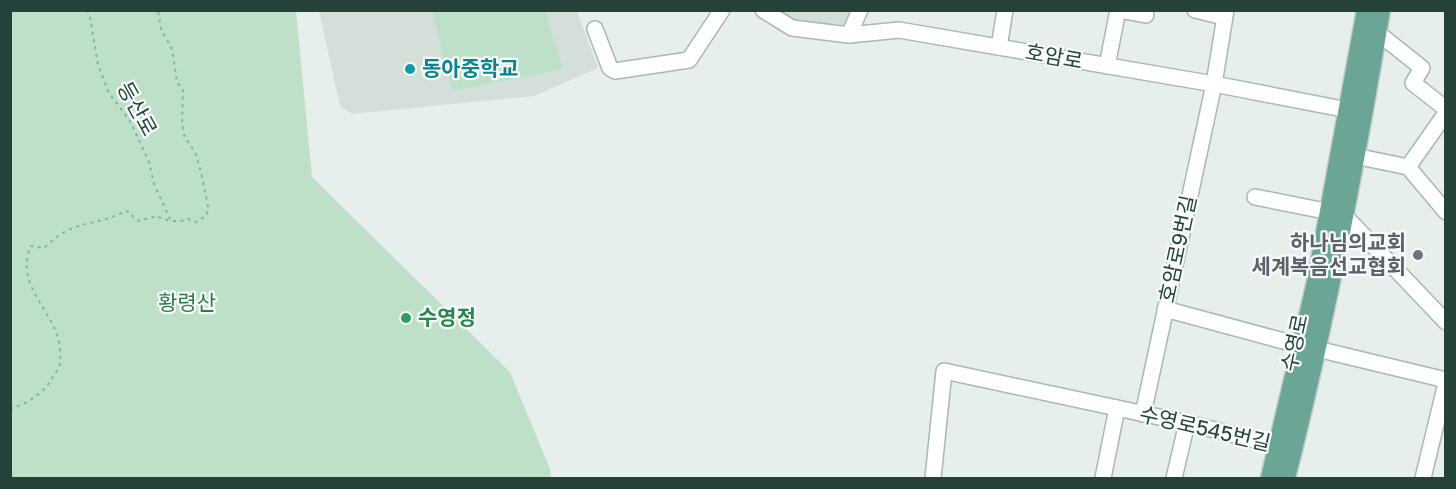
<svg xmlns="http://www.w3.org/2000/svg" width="1456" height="489" font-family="'Golos Text','Noto Sans KR',sans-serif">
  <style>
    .built { fill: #d4dfda }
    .green { fill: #bfe0c8 }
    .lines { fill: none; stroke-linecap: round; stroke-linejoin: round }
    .minor-casing { stroke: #a8b8b2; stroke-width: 18 }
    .major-casing { stroke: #c2cac8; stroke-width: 21 }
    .path { stroke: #86b3a5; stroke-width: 2; stroke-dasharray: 3 4.5; stroke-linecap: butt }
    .minor { stroke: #fff; stroke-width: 15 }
    .major { stroke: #6aa596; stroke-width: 18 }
    .culture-dot { fill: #0f9aa8; stroke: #f7fbf9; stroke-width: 2 }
    .worship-dot { fill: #6b7280; stroke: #f7fbf9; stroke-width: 2 }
    .leisure-dot { fill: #2e9e5b; stroke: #f7fbf9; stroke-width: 2 }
    .labels { text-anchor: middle; stroke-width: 4.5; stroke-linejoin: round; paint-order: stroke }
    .street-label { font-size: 21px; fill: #24423a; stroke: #f7fbf9 }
    .culture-label { font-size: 21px; font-weight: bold; fill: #0d838f; stroke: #f7fbf9; text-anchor: start }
    .worship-label { font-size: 21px; font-weight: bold; fill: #5b616d; stroke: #f7fbf9; text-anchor: end }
    .park-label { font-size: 21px; fill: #2d7a4b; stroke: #f7fbf9 }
    .leisure-label { font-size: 21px; font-weight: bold; fill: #27864d; stroke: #f7fbf9; text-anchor: start }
  </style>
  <rect width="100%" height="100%" fill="#e6efeb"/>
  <g class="built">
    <polygon points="319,11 577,11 598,68 534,96 352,114 340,106"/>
    <polygon points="771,11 852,11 844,25 793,23"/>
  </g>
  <g class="green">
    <polygon points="10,11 296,11 312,177 510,372 550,469 551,478 11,478"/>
    <polygon points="432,11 545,11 563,69 452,91"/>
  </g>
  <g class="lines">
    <defs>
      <g id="minor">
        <polyline points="763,10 792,28 849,35 899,30 1214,84 1348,110"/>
        <polyline points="1119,10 1146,15"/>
        <polyline points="1195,10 1224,17"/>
        <polyline points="595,29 610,68 615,71 689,60 722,10"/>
        <polyline points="1378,33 1422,68 1413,83 1446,109"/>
        <polyline points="849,35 860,10"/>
        <polyline points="999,47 1005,10"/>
        <polyline points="1107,66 1118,10"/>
        <polyline points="1355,156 1408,167 1446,212"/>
        <polyline points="1408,167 1446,113"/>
        <polyline points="1255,197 1330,212"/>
        <polyline points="1345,216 1446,322"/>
        <polyline points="1165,309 1302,346"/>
        <polyline points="1317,349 1446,380"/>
        <polyline points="1143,414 1214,84 1226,10"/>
        <polyline points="933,478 944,371 1187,423 1287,448"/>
        <polyline points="1103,478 1117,408"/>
        <polyline points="1174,478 1187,423"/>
        <polyline points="1423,478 1446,383"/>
      </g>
      <g id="major">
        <polyline points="1270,478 1316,282 1366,10"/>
        <path d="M1286 478C1325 324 1355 168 1381 10"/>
      </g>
    </defs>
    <use href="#minor" class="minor-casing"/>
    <use href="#major" class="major-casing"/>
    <g class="path">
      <polyline points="87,10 90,17 98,65 109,93 130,121 149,162 154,184 170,219"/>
      <path d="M10 409C26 404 43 394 51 380 54 375 59 369 60 363 61 359 60 354 60 349 57 311 13 287 31 246L44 248C51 241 61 233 71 229 89 221 106 222 125 211L131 213 133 217 139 221 157 216C165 221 180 223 188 219L196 222 207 215 208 206 201 172 195 152 185 138 182 124 183 90 177 82 172 49 161 29 158 10"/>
    </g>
    <use href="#minor" class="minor"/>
    <use href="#major" class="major"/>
  </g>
  <circle class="culture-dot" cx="410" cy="69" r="6"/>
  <circle class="worship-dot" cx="1418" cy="255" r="6"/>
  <circle class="leisure-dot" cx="406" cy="318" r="6"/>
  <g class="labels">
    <g class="street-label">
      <text transform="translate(1054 57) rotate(10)" y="7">호암로</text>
      <text transform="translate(137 109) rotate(61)" y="7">등산로</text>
      <text transform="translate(1178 249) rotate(-78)" y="7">호암로9번길</text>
      <text transform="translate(1295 343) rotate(-78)" y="7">수영로</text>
      <text transform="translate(1205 429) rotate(13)" y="7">수영로545번길</text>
    </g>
    <g class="culture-label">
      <text x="422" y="76">동아중학교</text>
    </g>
    <g class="worship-label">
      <text x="1406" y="250">하나님의교회<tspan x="1406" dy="24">세계복음선교협회</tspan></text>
    </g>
    <g class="park-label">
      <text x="187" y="310">황령산</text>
    </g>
    <g class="leisure-label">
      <text x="418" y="325">수영정</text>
    </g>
  </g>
  <rect width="1456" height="489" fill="none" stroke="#24423a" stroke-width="24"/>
</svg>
